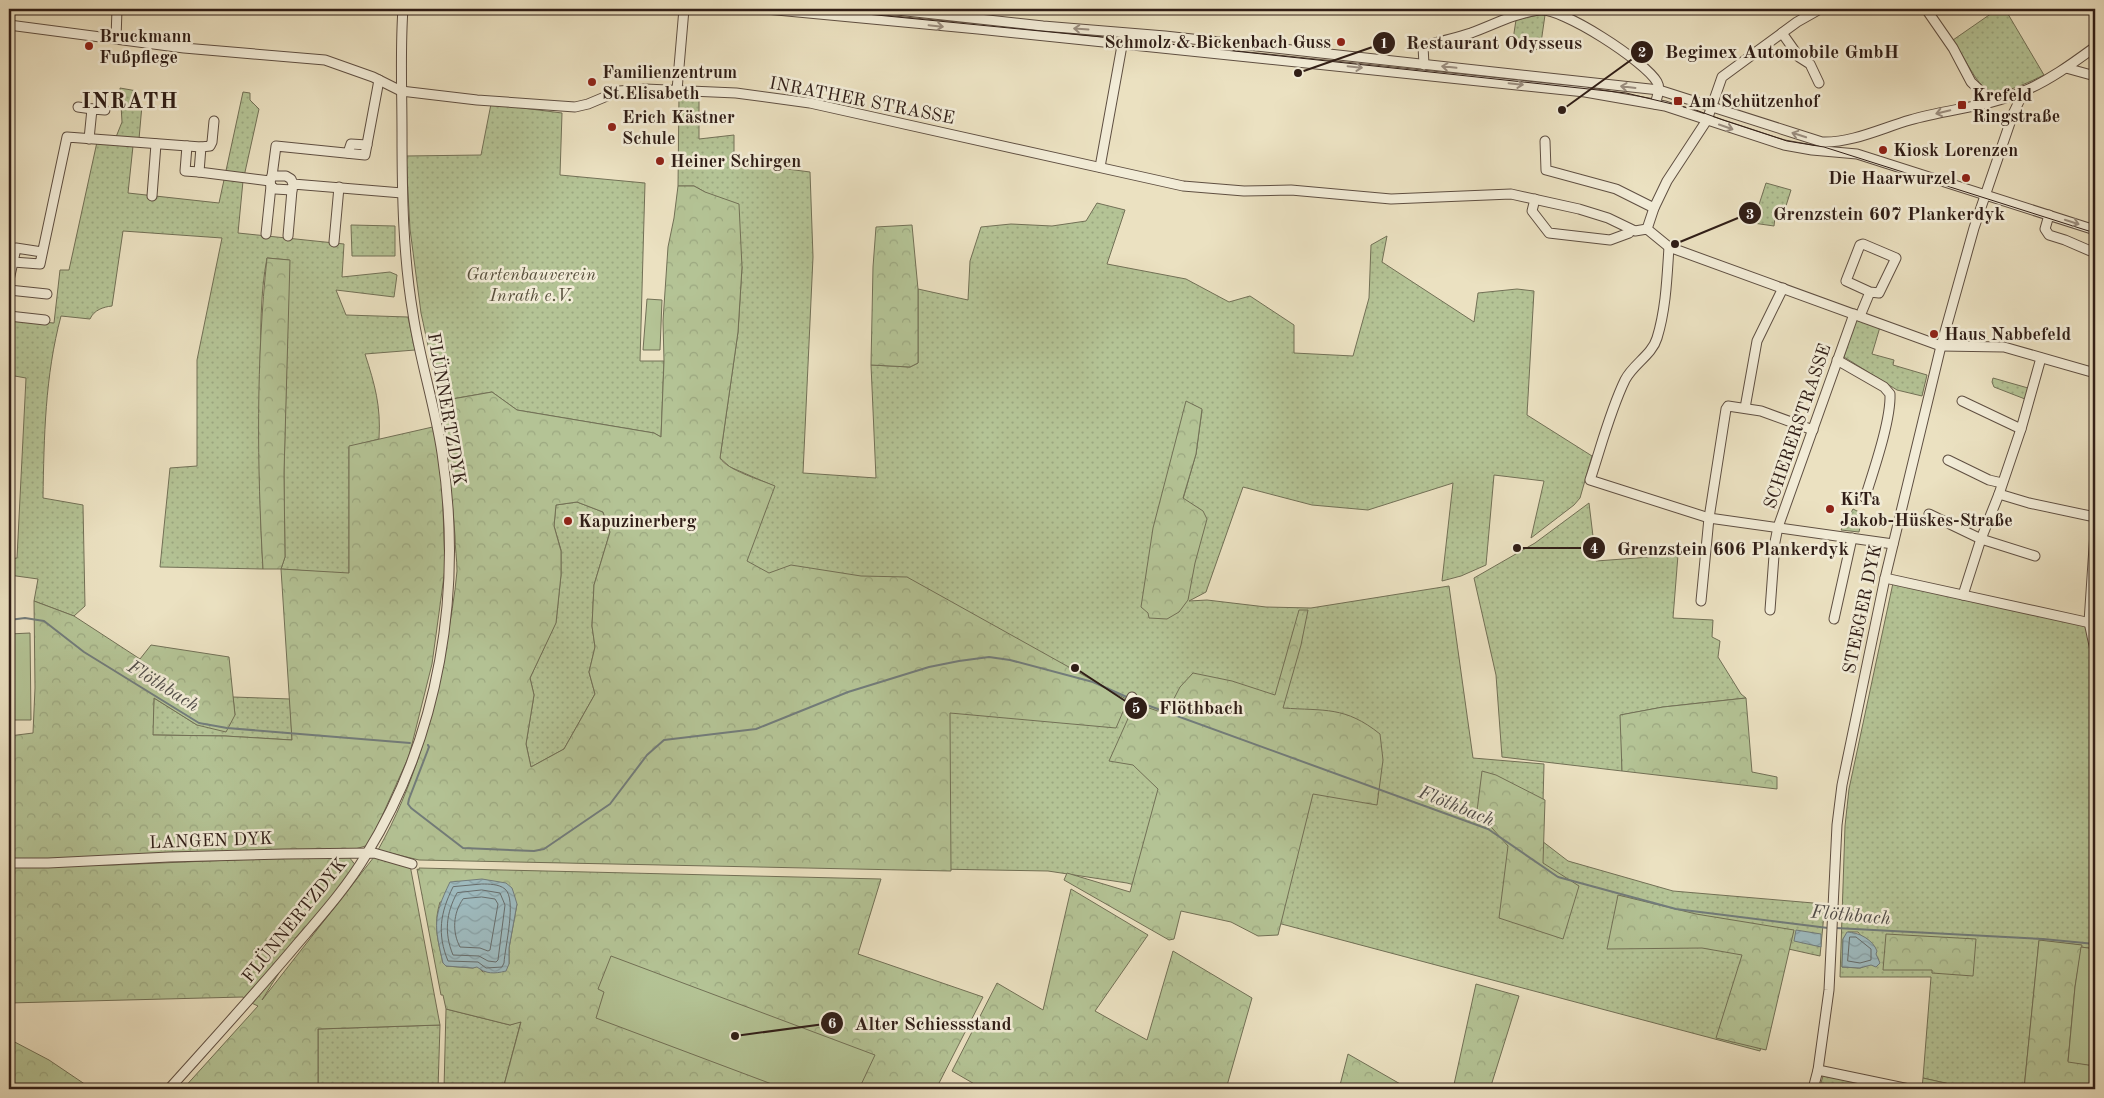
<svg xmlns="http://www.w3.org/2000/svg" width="2104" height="1098" font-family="'Old Standard TT',serif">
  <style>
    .green { fill: url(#green-dots); stroke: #727056; fill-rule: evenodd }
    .forest { fill: url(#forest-crowns); stroke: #727056; fill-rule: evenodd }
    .pitch { fill: #b4c395; stroke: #727056 }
    .water { fill: url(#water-waves); stroke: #727c7b }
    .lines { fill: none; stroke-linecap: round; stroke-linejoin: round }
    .shore { stroke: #676c6a; stroke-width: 1 }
    .stream { stroke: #727c7b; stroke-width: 2 }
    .minor-casing { stroke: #5f4f42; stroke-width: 11 }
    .minor { stroke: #f2ecd7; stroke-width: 9 }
    .tram { stroke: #301e17; stroke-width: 1 }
    .oneway { stroke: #9b8f81 }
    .poi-dot { fill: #8f2418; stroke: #f2ecd7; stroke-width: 2 }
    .labels { text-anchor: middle; stroke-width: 5; stroke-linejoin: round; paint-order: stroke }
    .poi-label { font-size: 18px; font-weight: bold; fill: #301e17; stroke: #f2ecd7; text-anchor: start }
    .street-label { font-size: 18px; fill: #301e17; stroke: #f2ecd7 }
    .park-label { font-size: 18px; font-style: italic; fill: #58503d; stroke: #f2ecd7 }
    .water-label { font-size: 19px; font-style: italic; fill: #514d49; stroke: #f2ecd7 }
    .district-label { font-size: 22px; font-weight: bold; letter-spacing: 1px; fill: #301e17; stroke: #f2ecd7 }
    .leader { fill: none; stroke: #301e17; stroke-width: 2 }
    .callout-dot { fill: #301e17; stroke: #f2ecd7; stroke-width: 2 }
    .mark-label { font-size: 15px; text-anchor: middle; font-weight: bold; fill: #fff }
    .callout-label { font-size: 19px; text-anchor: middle; font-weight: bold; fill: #301e17; stroke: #f2ecd7; stroke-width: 5; stroke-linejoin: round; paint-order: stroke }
  </style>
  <defs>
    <pattern id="green-dots" width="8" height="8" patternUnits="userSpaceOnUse" patternTransform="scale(1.25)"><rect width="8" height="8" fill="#b4c395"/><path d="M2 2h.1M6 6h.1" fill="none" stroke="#9ba780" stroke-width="1.8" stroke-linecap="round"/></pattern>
    <pattern id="forest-crowns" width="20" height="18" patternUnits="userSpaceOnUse" patternTransform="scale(1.25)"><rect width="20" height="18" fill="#b4c395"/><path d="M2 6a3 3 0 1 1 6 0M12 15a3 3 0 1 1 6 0" fill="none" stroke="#9ba780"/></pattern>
    <pattern id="water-waves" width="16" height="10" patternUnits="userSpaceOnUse" patternTransform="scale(1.25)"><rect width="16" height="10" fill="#9ebabe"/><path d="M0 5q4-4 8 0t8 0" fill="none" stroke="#889fa3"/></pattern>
  </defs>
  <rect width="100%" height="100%" fill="#ebe1c1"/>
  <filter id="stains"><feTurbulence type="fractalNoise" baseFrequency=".004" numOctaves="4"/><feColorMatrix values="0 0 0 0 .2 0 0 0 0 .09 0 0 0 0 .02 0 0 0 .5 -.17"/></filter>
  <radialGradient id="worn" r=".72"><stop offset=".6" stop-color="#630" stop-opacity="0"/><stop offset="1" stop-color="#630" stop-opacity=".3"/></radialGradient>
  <g class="green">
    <path d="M1989 9H2005L2044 75C1980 106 1986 93 1953 40L1992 13Z"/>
    <polygon points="1538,15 1545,15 1540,50 1512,46 1516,20"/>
    <path d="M120 88 137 91 135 104 142 105 139 139 133 146 128 193 219 203 243 92 250 93V100L259 109 243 181 238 233 344 244 342 277 390 272 397 275 394 297 336 290 346 315 408 317 415 350 365 354C375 385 381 406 379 439L349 447V574L281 569 285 557 284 473 289 260 267 258C260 294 261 332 260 369 259 436 259 502 263 569L160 567 170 468 197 466V360L222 238 123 231 112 306C103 307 94 310 90 319L61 316C45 376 44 437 43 498L83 505 85 606 74 616 34 601 38 579 9 575V559L17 558 26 378 9 375V319L54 323 60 270H69L97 142 116 137 122 122Z"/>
    <path d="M679 94 699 95V139L734 135V162L810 172 813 257 803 473 876 478 871 365 910 367 918 363V289L968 300 970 261 981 227 1011 224 1052 226 1086 221 1097 203 1125 210 1107 264 1186 279 1229 302 1250 296 1294 325V353L1353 356 1369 298 1371 245 1387 236 1382 262 1474 322 1478 293 1517 289 1534 291 1527 415 1592 456 1580 498 1574 505 1531 538 1544 481 1494 475 1486 565 1461 576 1442 581 1453 483 1368 510 1312 505 1243 487 1206 592 1189 601 1207 600 1266 607 1311 608 1449 586 1473 758 1544 764 1542 841 1568 861 1673 891 1825 904 1820 956 1784 948 1760 1051 1127 883 1048 871 541 862 774 486 730 467 720 458 738 332 742 267 705 192 694 186H678ZM1192 404 1202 410 1196 454 1183 499Z"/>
    <polygon points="491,104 562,113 560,175 645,183 640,361 664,361 661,437 654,433 517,410 492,392 440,401 421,313 410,229 406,156 481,155"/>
    <polygon points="1766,183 1791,190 1785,209 1776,208 1774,226 1753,223"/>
    <polygon points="351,225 395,226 395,256 352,256"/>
    <polygon points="1857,320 1880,327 1872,354 1894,360 1893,365 1927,375 1922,396 1897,390 1844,357 1854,323"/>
    <polygon points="1993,378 2028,388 2025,399 1994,387 1992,382"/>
    <polygon points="577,502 603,512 610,532 594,585 592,626 595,647 589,672 595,694 564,749 531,767 526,744 534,695 530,678 556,622 561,575 561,550 554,526 556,505"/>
    <polygon points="1589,503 1596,561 1678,555 1673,618 1713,620 1712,637 1720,641 1718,657 1741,694 1746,698 1663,707 1621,715 1622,771 1502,757 1496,675 1474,578 1535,543"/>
    <polygon points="1853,509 1863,514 1859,532 1841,530"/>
    <path d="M1893 583 2087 625 2095 654V949L2081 947V945L2039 941 2024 1089H1963L1962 1087 1923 1078 1931 977H1840L1845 826 1849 789ZM1848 932H1858L1879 960 1860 968 1842 967 1843 939Z"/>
    <polygon points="233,697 290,699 292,740 225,736 152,735 154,698 197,725 235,715"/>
    <polygon points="446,1009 510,1025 521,1021 503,1089 444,1089"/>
    <polygon points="440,1025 438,1089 318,1089 318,1029"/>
    <polygon points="1824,1073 1893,1089 1819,1089"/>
  </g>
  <g class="forest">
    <path d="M678 186H694L705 192 739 204 742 267 738 332 720 458C727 470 761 480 775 486L747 561 769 573 791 565 861 576 907 577 1128 700 1116 728 950 713 951 871 419 860 378 850C414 786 433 718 446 646 450 621 455 596 457 571 457 559 455 548 455 536 452 489 444 444 434 398L441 401 492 392 517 410 654 433 661 437 664 361 663 321 668 247 674 218ZM577 502 603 512 610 532 594 585 592 626 595 647 589 672 595 694 564 749 531 767 526 744 534 695 530 678 556 623 561 575V551L554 526 556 505Z"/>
    <polygon points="912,225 918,289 918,363 910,367 871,365 873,267 876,227"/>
    <path d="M267 258 290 260 284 473 285 557 281 569 349 573V446L437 426 441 449 445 569 432 664 409 756 369 845 348 851 9 861V736L33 733 35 688 34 601 74 616 140 659 151 645 229 657 235 715 226 732 197 725 154 698 153 735 225 736 292 740 281 569H263C257 466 256 361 267 258Z"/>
    <polygon points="1186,401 1202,409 1196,454 1183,498 1203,511 1207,519 1195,563 1188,600 1179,612 1167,619 1149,618 1148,613 1141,607 1153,528"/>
    <path d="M1299 610H1308L1301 645 1283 708C1325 711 1345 706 1380 734L1383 760 1377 805 1313 794 1278 935 1258 936 1231 922 1181 911 1174 939 1169 940 1064 880 1067 873 1130 892 1158 789 1133 765 1109 761 1135 703 1166 714 1180 687 1193 673 1232 681 1275 695Z"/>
    <polygon points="1746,698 1752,772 1777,777 1777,789 1622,771 1620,715 1663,707"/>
    <polygon points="1482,771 1496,775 1545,800 1543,863 1579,886 1563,939 1499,918 1508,846 1477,811"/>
    <polygon points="349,857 357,867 307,928 262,1000 374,857 410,865 440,1025 318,1029 318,1089 183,1089 258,1006 245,1000 243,997 9,1003 9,866 113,865 279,858"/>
    <path d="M419 868 881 879 858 954 983 997 936 1089H503L521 1022 510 1025 446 1009 443 995H441L417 869 419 870ZM440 902 517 904 509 948V964L483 972 477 966 473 968 446 966 443 963C438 940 433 926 440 902Z"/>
    <polygon points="1071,889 1148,935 1095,1011 1147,1040 1173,951 1252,998 1226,1089 983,1089 952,1071 997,983 1043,1010"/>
    <polygon points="1618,895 1696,914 1794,930 1766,1050 1716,1038 1742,955 1702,948 1607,949"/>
    <polygon points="1886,934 1976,939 1973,976 1932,973 1932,970 1883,970"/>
    <polygon points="2039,940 2082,945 2075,987 2068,1061 2095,1066 2095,1089 2024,1089"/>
    <polygon points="1476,984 1519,996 1490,1089 1453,1089"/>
    <polygon points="9,1039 49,1060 92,1089 9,1089"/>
    <polygon points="1348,1054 1409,1089 1339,1089"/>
    <polygon points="1923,1078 1963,1087 1963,1089 1922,1088"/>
  </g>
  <g class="pitch">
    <polygon points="647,299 662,300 660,350 643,350"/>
    <polygon points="30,633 31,720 9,720 9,634"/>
    <polygon points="2081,947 2095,949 2095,1066 2068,1062 2075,987"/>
    <polygon points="611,956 875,1055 859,1089 785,1089 596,1018 604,992 598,989"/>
  </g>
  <g class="water">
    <path d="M482 879 506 883 512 888 514 894 517 904 509 948V964L506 971C494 974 486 974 477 967L473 968 446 966 443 963C434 925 433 917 450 882Z"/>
    <polygon points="1796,930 1821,934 1821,947 1794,941"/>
    <path d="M1847 932C1859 932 1873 940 1877 951L1876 954 1880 963 1876 967 1871 965 1860 968 1842 967 1843 939Z"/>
  </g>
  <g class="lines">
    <g class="shore">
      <path d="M482 884C489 884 499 884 505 889 517 899 505 947 504 963L502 967 486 968 478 962 448 961C437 934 440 913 453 887Z"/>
      <path d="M482 890 500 893 505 905 498 960 496 962 488 961 479 956 453 955C444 933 446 913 457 893Z"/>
      <path d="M482 897 495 899 498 904 490 950 488 951 480 948 460 947C452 932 453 913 463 899Z"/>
      <polygon points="1850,937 1856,937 1871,949 1871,960 1860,963 1848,961"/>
    </g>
    <g class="stream">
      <polyline points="9,620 25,618 44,621 84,652 199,723 227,728 410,743"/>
      <polyline points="2094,652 2095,658"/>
      <polyline points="1133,700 1488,829 1558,877 1676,909 1828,928"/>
      <polyline points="428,745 429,747 409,799 408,804 411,808 463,848 534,851 544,849 610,804 647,755 664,740 756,729 848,692 929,667 959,661 989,657 1010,660 1093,682 1129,698"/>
      <polyline points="1836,928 2043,939 2095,944"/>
    </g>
    <defs>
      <g id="minor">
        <polyline points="766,9 978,29 1585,92 1665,106 1784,145 1812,150 1857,154 2095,230"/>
        <path d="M888 9 1043 26 1165 36 1659 90 1822 142C1852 143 1882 128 1910 120 1947 109 1989 107 2024 91 2050 80 2073 63 2095 47"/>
        <polyline points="1926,9 1953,48 1971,82 1988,98 1989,102"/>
        <polyline points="9,25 184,48 325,60 373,77 401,91 477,100 575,107 588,104 619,91 645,89 736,93 810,103 1183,186 1244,191 1291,190 1391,199 1511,194 1579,209 1608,218 1635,231 1647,229 1669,247 1941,346 2004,347 2095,373"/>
        <polyline points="1782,33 1799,57 1810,64 1819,83"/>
        <polyline points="116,39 117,9"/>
        <path d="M1424 65 1423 46C1439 42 1455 38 1471 33 1493 25 1515 13 1539 10 1562 7 1646 62 1657 82 1661 89 1657 97 1655 104"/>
        <polyline points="2066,68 2095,76"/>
        <polyline points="677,90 684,9"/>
        <polyline points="78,107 92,109"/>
        <polyline points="214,121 212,142 210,146 201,147 199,172 270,181"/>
        <polyline points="89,139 92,109 105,110"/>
        <polyline points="1545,141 1546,170 1616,189 1654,208"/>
        <polyline points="187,146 185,171 199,172"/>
        <polyline points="348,153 351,144 367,145"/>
        <polyline points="1100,167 1123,40"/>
        <polyline points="272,176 276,146 365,155 379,80"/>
        <polyline points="293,184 292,190 275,189 271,186 270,181 272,176 286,176 291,179 293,184 402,193"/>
        <polyline points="152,196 156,144"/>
        <polyline points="1535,199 1532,211 1549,233 1610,240 1629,233"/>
        <polyline points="2049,215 2045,229 2049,235 2065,240 2095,253"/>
        <polyline points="1647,229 1654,208 1667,181 1707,120 1722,77 1797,22 1820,9"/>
        <polyline points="266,234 271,186"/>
        <polyline points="288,236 292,190"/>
        <polyline points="334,242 339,187"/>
        <path d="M1669 247C1667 277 1666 309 1657 338 1652 355 1633 364 1625 380 1610 411 1601 447 1590 480L1709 518 1893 544"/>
        <polyline points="42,252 16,248 13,262 40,264 67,137 201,147"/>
        <polyline points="9,280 13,262"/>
        <polyline points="9,290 47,294"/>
        <polyline points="9,316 45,320"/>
        <polyline points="1860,316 1870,292 1879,293 1896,258 1863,244 1860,245 1846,281 1870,292"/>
        <path d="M1837 360 1884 387 1890 394C1891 421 1873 472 1865 498"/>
        <polyline points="1962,401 2021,429"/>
        <polyline points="1745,408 1757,341 1783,288"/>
        <polyline points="1948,460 1989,480 2002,483"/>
        <polyline points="1999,494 2029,503 2095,517"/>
        <polyline points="1929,514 1981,539 2035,556"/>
        <polyline points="2095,532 2089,622 2095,650"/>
        <polyline points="1885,578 2095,624"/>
        <polyline points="1963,595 1981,539 1999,494 2021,429 2041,358"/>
        <polyline points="1701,601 1709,518 1726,409 1728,406 1761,411 1813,430"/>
        <polyline points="1770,610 1775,542 1778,527 1854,314"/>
        <polyline points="1834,619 1852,538"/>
        <polyline points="1130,701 1132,697"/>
        <polyline points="9,863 48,863 169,857 284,854 374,853 412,864"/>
        <polyline points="1818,1070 1909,1089"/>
        <path d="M169 1089C212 1041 256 993 298 943 322 915 347 887 366 855 440 735 463 591 442 453 435 406 420 361 413 314 403 255 402 193 402 132 402 91 400 50 403 9"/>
        <polyline points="1813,1089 1818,1070 1829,990 1837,825 1842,785 1885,578 1941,346 1974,228 2013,114 2024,91"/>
      </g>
    </defs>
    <use href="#minor" class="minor-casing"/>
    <use href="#minor" class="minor"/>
    <polyline class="tram" points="815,9 1122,39 1626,93 1693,109 1723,120 1787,141 1824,147 2095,233"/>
  </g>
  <defs><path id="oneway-shaft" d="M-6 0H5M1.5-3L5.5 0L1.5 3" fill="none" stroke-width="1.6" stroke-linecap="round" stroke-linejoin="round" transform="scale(1.25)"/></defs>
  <g class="oneway">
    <use href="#oneway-shaft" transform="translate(936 26) rotate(6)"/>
    <use href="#oneway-shaft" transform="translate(1081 29) rotate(-176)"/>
    <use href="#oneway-shaft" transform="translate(1355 67) rotate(6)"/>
    <use href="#oneway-shaft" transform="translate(1449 67) rotate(-174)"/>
    <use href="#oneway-shaft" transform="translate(1516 84) rotate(6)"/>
    <use href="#oneway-shaft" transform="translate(1628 87) rotate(-173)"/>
    <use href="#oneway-shaft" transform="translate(1943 112) rotate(167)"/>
    <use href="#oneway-shaft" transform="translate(1726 127) rotate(19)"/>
    <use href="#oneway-shaft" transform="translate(1799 135) rotate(-162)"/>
    <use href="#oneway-shaft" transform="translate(2072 222) rotate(18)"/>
  </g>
  <g class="poi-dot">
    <circle cx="1341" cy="42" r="5"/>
    <circle cx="89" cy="46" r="5"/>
    <circle cx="592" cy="82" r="5"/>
    <rect x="1673" y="96" width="10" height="10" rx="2.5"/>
    <rect x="1957" y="100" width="10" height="10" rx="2.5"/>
    <circle cx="612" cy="127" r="5"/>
    <circle cx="1883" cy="150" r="5"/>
    <circle cx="660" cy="161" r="5"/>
    <circle cx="1966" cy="178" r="5"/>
    <circle cx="1934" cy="334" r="5"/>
    <circle cx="1830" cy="509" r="5"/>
    <circle cx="568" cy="521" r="5"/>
  </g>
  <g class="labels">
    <g class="poi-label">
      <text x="99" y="42">Bruckmann<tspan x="99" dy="21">Fußpflege</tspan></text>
      <text x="1331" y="48" text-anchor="end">Schmolz &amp; Bickenbach Guss</text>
      <text x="602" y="78">Familienzentrum<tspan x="602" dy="21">St.Elisabeth</tspan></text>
      <text x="1972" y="101">Krefeld<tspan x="1972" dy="21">Ringstraße</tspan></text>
      <text x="1688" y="107">Am Schützenhof</text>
      <text x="622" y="123">Erich Kästner<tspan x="622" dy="21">Schule</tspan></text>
      <text x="1893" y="156">Kiosk Lorenzen</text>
      <text x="670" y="167">Heiner Schirgen</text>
      <text x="1956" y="184" text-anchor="end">Die Haarwurzel</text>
      <text x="1944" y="340">Haus Nabbefeld</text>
      <text x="1840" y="505">KiTa<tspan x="1840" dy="21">Jakob-Hüskes-Straße</tspan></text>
      <text x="578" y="527">Kapuzinerberg</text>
    </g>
    <g class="street-label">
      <text transform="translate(862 100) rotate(11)" y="6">INRATHER STRASSE</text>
      <text transform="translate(447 409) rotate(80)" y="6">FLÜNNERTZDYK</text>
      <text transform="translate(1797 426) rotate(-71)" y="6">SCHERERSTRASSE</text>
      <text transform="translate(1862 609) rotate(-78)" y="6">STEEGER DYK</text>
      <text transform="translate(211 840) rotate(-2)" y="6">LANGEN DYK</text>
      <text transform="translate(294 920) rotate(-51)" y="6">FLÜNNERTZDYK</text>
    </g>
    <g class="park-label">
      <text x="531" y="280">Gartenbauverein<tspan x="531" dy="21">Inrath e.V.</tspan></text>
    </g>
    <g class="water-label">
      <text transform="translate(164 685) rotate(32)" y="7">Flöthbach</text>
      <text transform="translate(1457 805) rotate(22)" y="7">Flöthbach</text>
      <text transform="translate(1851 914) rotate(5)" y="7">Flöthbach</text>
    </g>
    <g class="district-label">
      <text x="130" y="108">INRATH</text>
    </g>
  </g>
  <path class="leader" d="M1298 73L1384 43M1562 110L1642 52M1675 244L1750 213M1517 548L1594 548M1075 668L1136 708M735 1036L832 1023"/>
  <g class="callout-dot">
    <circle cx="1298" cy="73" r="5"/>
    <circle cx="1562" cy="110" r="5"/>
    <circle cx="1675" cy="244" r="5"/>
    <circle cx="1517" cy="548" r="5"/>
    <circle cx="1075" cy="668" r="5"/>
    <circle cx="735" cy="1036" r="5"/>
    <circle cx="1384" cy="43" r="12"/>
    <circle cx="1642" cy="52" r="12"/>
    <circle cx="1750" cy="213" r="12"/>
    <circle cx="1594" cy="548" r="12"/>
    <circle cx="1136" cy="708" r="12"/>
    <circle cx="832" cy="1023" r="12"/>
  </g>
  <g class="mark-label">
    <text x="1384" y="48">1</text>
    <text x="1642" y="57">2</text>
    <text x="1750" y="219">3</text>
    <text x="1594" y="553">4</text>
    <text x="1136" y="713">5</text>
    <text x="832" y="1028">6</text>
  </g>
  <g class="callout-label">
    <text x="1494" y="49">Restaurant Odysseus</text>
    <text x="1782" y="58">Begimex Automobile GmbH</text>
    <text x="1889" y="220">Grenzstein 607 Plankerdyk</text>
    <text x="1733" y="555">Grenzstein 606 Plankerdyk</text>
    <text x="1201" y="714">Flöthbach</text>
    <text x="933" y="1030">Alter Schiessstand</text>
  </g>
  <rect width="2104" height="1098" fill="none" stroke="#ebe1c1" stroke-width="30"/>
  <rect x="10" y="10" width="2084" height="1078" fill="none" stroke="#301e17" stroke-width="2.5"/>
  <rect x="15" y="15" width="2074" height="1068" fill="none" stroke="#301e17"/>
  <rect width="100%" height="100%" filter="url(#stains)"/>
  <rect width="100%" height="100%" fill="url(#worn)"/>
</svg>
